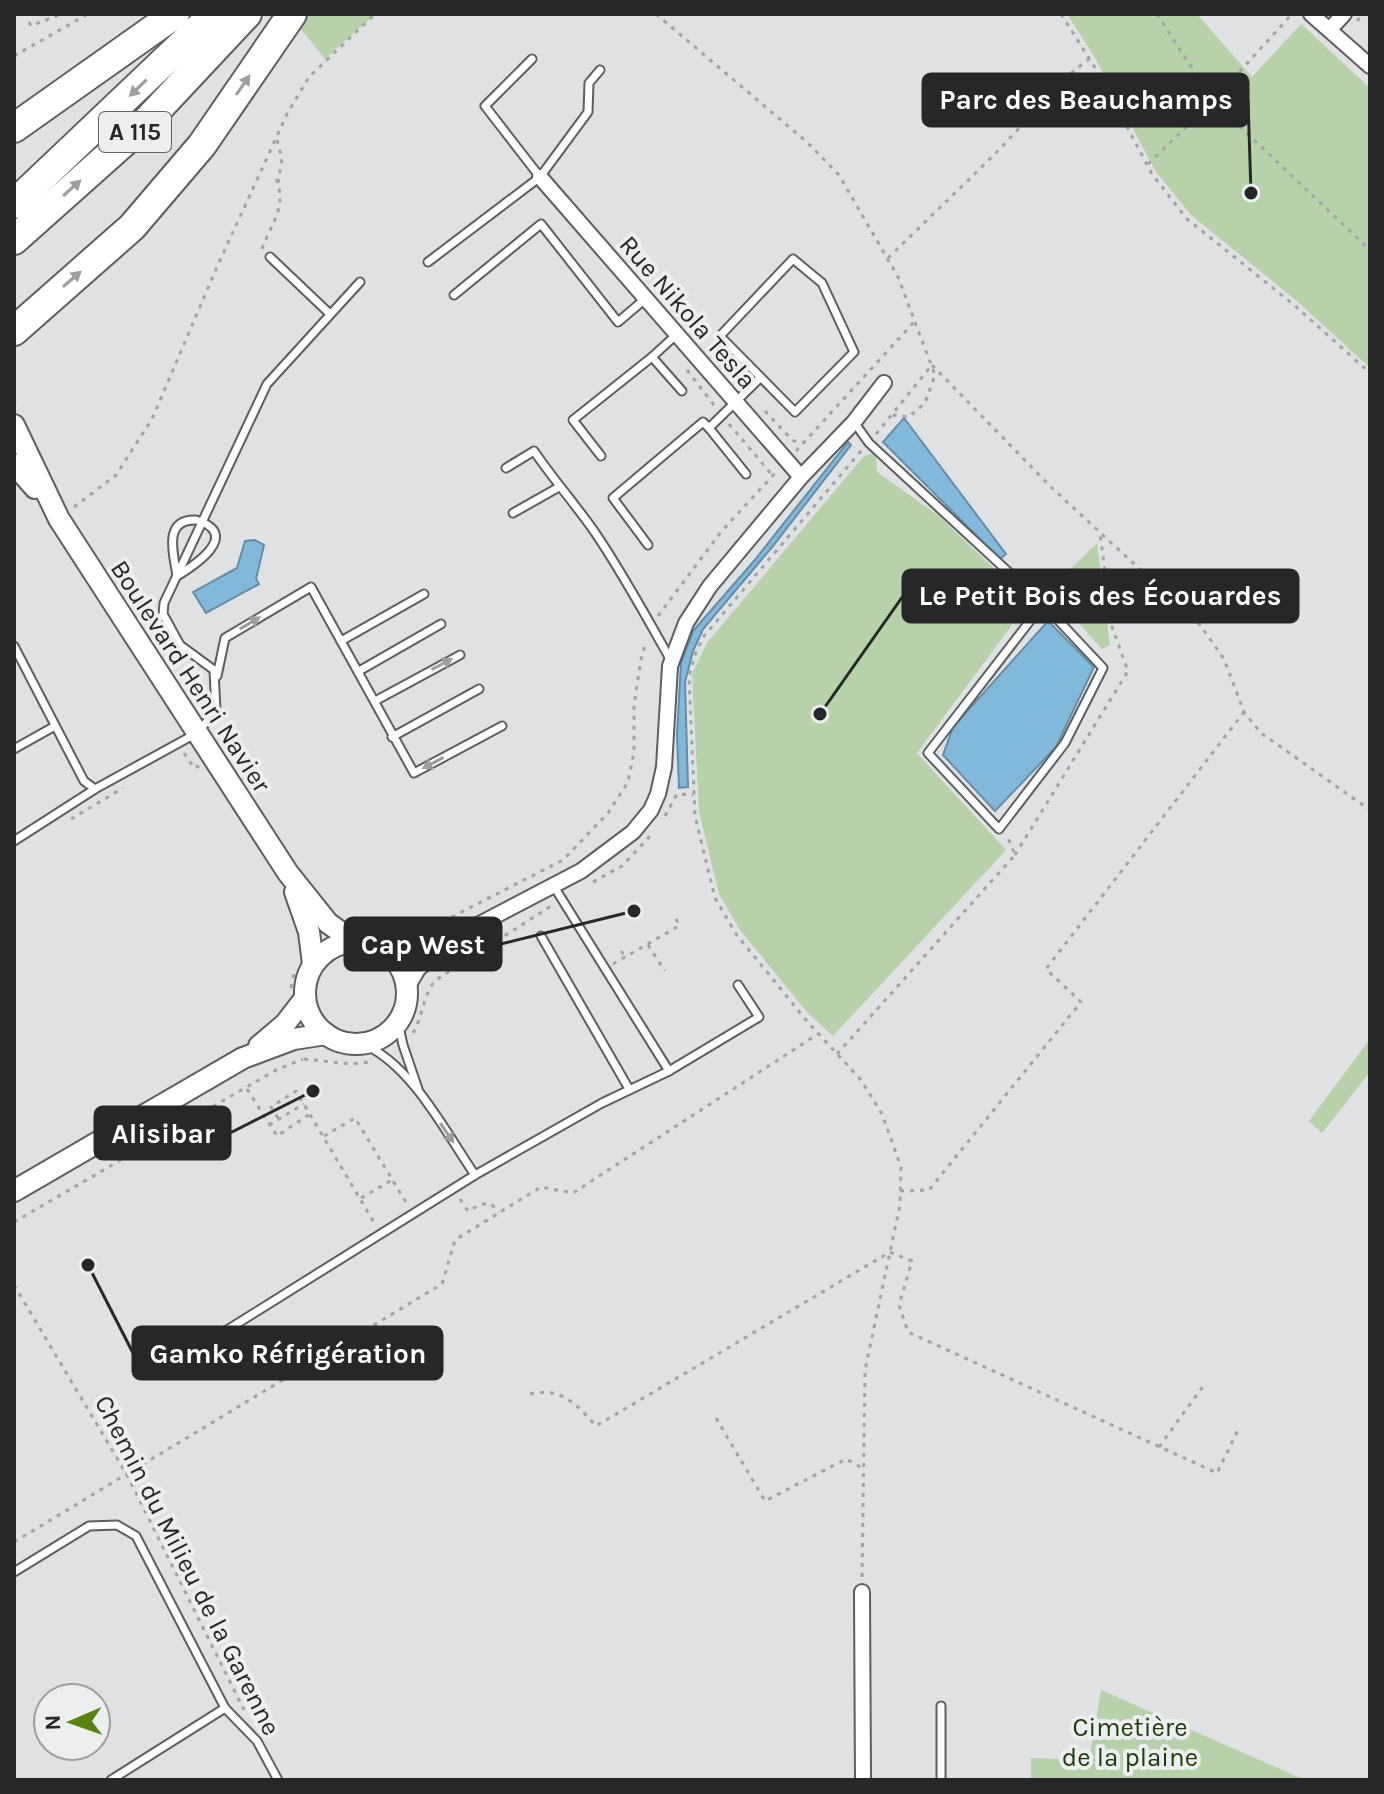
<svg xmlns="http://www.w3.org/2000/svg" width="1384" height="1794" font-family="Karla,sans-serif">
  <style>
    .green { fill: #b7d1aa }
    .water { fill: #81b9dc; stroke: #668da6; stroke-width: 2 }
    .lines { fill: none; stroke-linecap: round; stroke-linejoin: round }
    .service-casing { stroke: #5c5e60; stroke-width: 11 }
    .minor-casing { stroke: #5c5e60; stroke-width: 18 }
    .secondary-casing { stroke: #5c5e60; stroke-width: 24 }
    .motorway-casing { stroke: #5c5e60; stroke-width: 32 }
    .path { stroke: #a2a4a6; stroke-width: 3; stroke-dasharray: 4 6; stroke-linecap: butt }
    .service { stroke: #fff; stroke-width: 7 }
    .minor { stroke: #fff; stroke-width: 14 }
    .secondary { stroke: #fff; stroke-width: 20 }
    .motorway { stroke: #fff; stroke-width: 28 }
    .oneway { fill: #9d9e9e }
    .labels { text-anchor: middle; stroke-width: 8; stroke-linejoin: round; paint-order: stroke }
    .shield { fill: #eceef0; stroke: #616364; stroke-width: 2 }
    .shield-label { font-size: 24px; font-weight: bold; fill: #262728 }
    .street-label { font-size: 26px; fill: #262728; stroke: #eceef0 }
    .park-label { font-size: 26px; fill: #1d3b07; stroke: #eceef0 }
    .leader { fill: none; stroke: #262728; stroke-width: 3 }
    .callout-dot { fill: #262728; stroke: #eceef0; stroke-width: 3 }
    .callout { fill: #262728; stroke: #262728; stroke-width: 3 }
    .callout-label { font-size: 28px; text-anchor: middle; font-weight: bold; fill: #fff }
  </style>
  <rect width="100%" height="100%" fill="#dfe1e3"/>
  <g class="green">
    <polygon points="302,14 375,14 325,59 296,23"/>
    <polygon points="1067,14 1197,14 1252,77 1301,24 1370,88 1370,368 1298,302 1191,215 1156,172 1094,56"/>
    <polygon points="876,452 877,472 939,516 1029,602 917,753 1006,850 833,1036 807,1012 740,930 719,894 699,812 692,674 707,643 864,456"/>
    <polygon points="1097,543 1110,645 1102,649 1049,590"/>
    <polygon points="1370,1039 1370,1072 1322,1133 1309,1121"/>
    <polygon points="1101,1690 1305,1780 1031,1780 1031,1758 1089,1760"/>
  </g>
  <g class="water">
    <polygon points="904,418 1006,554 1000,559 883,442"/>
    <polygon points="848,442 851,445 773,546 703,629 693,651 685,682 688,787 679,788 677,735 681,663 693,631 754,561"/>
    <polygon points="255,540 264,545 256,579 259,584 206,613 193,592 237,568 245,541"/>
    <polygon points="1048,621 1094,667 1056,747 995,811 943,755 953,727"/>
  </g>
  <g class="lines">
    <defs>
      <g id="service">
        <polyline points="532,59 485,106 540,177"/>
        <polyline points="270,257 330,314"/>
        <polygon points="793,259 822,283 854,352 795,412 720,336"/>
        <polyline points="428,262 540,177 588,112 589,83 600,70"/>
        <polyline points="454,295 541,224 618,322 645,299"/>
        <polyline points="676,335 652,357 682,391"/>
        <polyline points="854,422 869,443 1043,604 1103,668 1065,743 999,829 928,753 1043,604"/>
        <polyline points="709,428 746,474"/>
        <polyline points="601,456 573,420 652,357"/>
        <path d="M506 468 534 451C553 479 575 504 594 531 622 572 646 616 670 659"/>
        <polyline points="513,513 559,487"/>
        <path d="M196 520C242 534 195 565 177 576 174 555 162 519 196 520Z"/>
        <polyline points="648,545 613,498 703,422 709,428 760,378"/>
        <polyline points="341,641 424,594"/>
        <polyline points="14,646 84,781 95,789"/>
        <polyline points="359,671 441,624"/>
        <polyline points="217,676 225,638 311,587 414,773 502,726"/>
        <polyline points="375,701 460,655"/>
        <polyline points="392,737 479,689"/>
        <polyline points="14,749 55,726"/>
        <polyline points="14,841 95,789 197,733 216,711 214,670 180,645 163,614 164,603 267,384 360,282"/>
        <polyline points="553,885 669,1071 759,1017 738,985"/>
        <polyline points="541,936 629,1089"/>
        <polyline points="398,1022 403,1045 418,1089"/>
        <path d="M363 1044C412 1065 446 1133 475 1175"/>
        <polyline points="163,1370 475,1175 602,1103 669,1071"/>
        <polyline points="14,1572 89,1526 117,1525 136,1536 225,1708 111,1780"/>
        <polyline points="225,1708 257,1741 278,1780"/>
        <polyline points="941,1780 941,1706"/>
      </g>
      <g id="minor">
        <polyline points="1311,14 1370,66"/>
        <polyline points="1330,29 1344,14"/>
        <polyline points="540,177 801,477"/>
        <polyline points="385,950 406,950 451,939 581,871 633,832 651,810 658,794 664,767 670,666 686,623 710,586 801,477 854,422 884,383"/>
        <polyline points="407,988 418,969 449,941"/>
        <polyline points="862,1592 863,1780"/>
      </g>
      <g id="secondary">
        <polyline points="14,425 59,519 288,873 328,923 353,941"/>
        <polyline points="14,464 35,488"/>
        <polyline points="295,892 309,932 313,964"/>
        <circle cx="356" cy="993" r="51"/>
        <polyline points="259,1046 285,1024 305,998"/>
        <polyline points="14,1191 243,1058 294,1039 326,1034"/>
      </g>
      <g id="motorway">
        <polyline points="14,128 175,14"/>
        <polyline points="14,204 214,14"/>
        <polyline points="14,240 143,125 247,14"/>
        <polyline points="14,331 132,227 202,145 292,14"/>
      </g>
    </defs>
    <use href="#service" class="service-casing"/>
    <use href="#minor" class="minor-casing"/>
    <use href="#secondary" class="secondary-casing"/>
    <use href="#motorway" class="motorway-casing"/>
    <g class="path">
      <polyline points="656,14 808,143 839,175 898,277 935,375 925,403 909,417 892,415"/>
      <polyline points="1061,14 1099,74 1152,174 1187,219 1293,304 1370,373"/>
      <polyline points="1157,14 1213,101 1370,250"/>
      <polyline points="1357,21 1363,14"/>
      <polyline points="29,22 31,26 61,14"/>
      <polyline points="14,56 88,14"/>
      <polyline points="277,140 282,159 278,183"/>
      <polyline points="1148,164 1213,101 1292,14"/>
      <path d="M262 249C272 221 289 206 274 174"/>
      <polyline points="888,258 993,156 1070,74 1089,59"/>
      <polyline points="932,365 1052,488 1200,625 1224,659 1244,712 1261,733 1370,810"/>
      <polyline points="687,370 714,405"/>
      <polyline points="14,399 16,407 14,408"/>
      <polyline points="765,411 792,440 800,444"/>
      <polyline points="729,424 773,476"/>
      <polyline points="876,434 932,365"/>
      <polyline points="796,451 915,321"/>
      <polyline points="861,451 704,636 696,652 689,676 695,816 715,898 736,934 806,1020 861,1080 882,1114 901,1167 900,1205 865,1370 862,1579"/>
      <polyline points="74,507 116,475 152,419 217,267 287,114 309,77 375,14"/>
      <polyline points="658,616 721,532 777,471"/>
      <polyline points="184,753 194,768 199,766"/>
      <polyline points="665,816 677,794 693,795"/>
      <polyline points="71,819 123,788"/>
      <polyline points="1015,855 1128,671 1112,627 1100,533"/>
      <polyline points="593,882 622,866 654,832"/>
      <polyline points="367,929 382,934"/>
      <polyline points="424,929 444,921 563,860 608,813 628,782 634,752 634,705 642,653 647,642"/>
      <polyline points="648,945 665,971"/>
      <polyline points="621,951 626,958"/>
      <polyline points="613,964 679,926 676,918"/>
      <polyline points="291,988 295,969"/>
      <path d="M413 1033C423 1017 423 993 436 980L551 906"/>
      <polyline points="837,1054 1015,855 1007,835"/>
      <polyline points="304,1059 350,1064 371,1062"/>
      <polyline points="247,1089 277,1136 310,1114"/>
      <polyline points="278,1118 271,1107 296,1091 375,1224"/>
      <polyline points="269,1125 304,1104"/>
      <polyline points="324,1136 355,1118 407,1204"/>
      <polyline points="900,1191 929,1190 1081,1002 1046,969 1244,712"/>
      <polyline points="361,1198 392,1180"/>
      <polyline points="460,1199 468,1211 482,1204 491,1204 499,1212"/>
      <polyline points="14,1222 276,1070 303,1059"/>
      <polyline points="890,1252 912,1261 899,1305 908,1332 1217,1473 1238,1430"/>
      <polyline points="14,1285 127,1475 244,1710"/>
      <path d="M530 1394C562 1387 576 1404 596 1426L890 1252"/>
      <polyline points="716,1418 765,1501 846,1459 864,1469"/>
      <polyline points="1159,1447 1204,1385"/>
      <polyline points="14,1542 442,1284 455,1240 541,1187 573,1193 818,1034"/>
    </g>
    <use href="#service" class="service"/>
    <use href="#minor" class="minor"/>
    <use href="#secondary" class="secondary"/>
    <use href="#motorway" class="motorway"/>
  </g>
  <defs><path id="oneway-solid" d="M-6-.8H1V-3.2L6.5 0L1 3.2V.8H-6Z" transform="scale(2)"/></defs>
  <g class="oneway">
    <use href="#oneway-solid" transform="translate(243 85) rotate(-55)"/>
    <use href="#oneway-solid" transform="translate(138 88) rotate(136)"/>
    <use href="#oneway-solid" transform="translate(72 188) rotate(-42)"/>
    <use href="#oneway-solid" transform="translate(72 279) rotate(-41)"/>
    <use href="#oneway-solid" transform="translate(250 623) rotate(-31)"/>
    <use href="#oneway-solid" transform="translate(442 664) rotate(-28)"/>
    <use href="#oneway-solid" transform="translate(433 763) rotate(152)"/>
    <use href="#oneway-solid" transform="translate(447 1133) rotate(56)"/>
  </g>
  <g class="labels">
    <rect class="shield" x="99" y="112" width="72" height="40" rx="6"/>
    <g class="shield-label">
      <text x="135" y="140">A 115</text>
    </g>
    <g class="street-label">
      <text transform="translate(688 312) rotate(49)" y="9">Rue Nikola Tesla</text>
      <text transform="translate(191 676) rotate(57)" y="9">Boulevard Henri Navier</text>
      <text transform="translate(188 1565) rotate(63)" y="9">Chemin du Milieu de la Garenne</text>
    </g>
    <g class="park-label">
      <text x="1130" y="1736">Cimetière<tspan x="1130" dy="30">de la plaine</tspan></text>
    </g>
  </g>
  <path class="leader" d="M1251 193L1248 100M820 714L903 596M634 911L501 944M313 1091L230 1133M88 1265L133 1353"/>
  <g class="callout-dot">
    <circle cx="1251" cy="193" r="8"/>
    <circle cx="820" cy="714" r="8"/>
    <circle cx="634" cy="911" r="8"/>
    <circle cx="313" cy="1091" r="8"/>
    <circle cx="88" cy="1265" r="8"/>
  </g>
  <g class="callout">
    <rect x="923" y="74" width="325" height="52" rx="8"/>
    <rect x="903" y="570" width="395" height="52" rx="8"/>
    <rect x="345" y="918" width="156" height="52" rx="8"/>
    <rect x="95" y="1107" width="135" height="52" rx="8"/>
    <rect x="133" y="1327" width="309" height="52" rx="8"/>
  </g>
  <g class="callout-label">
    <text x="1086" y="109">Parc des Beauchamps</text>
    <text x="1100" y="605">Le Petit Bois des Écouardes</text>
    <text x="423" y="954">Cap West</text>
    <text x="163" y="1143">Alisibar</text>
    <text x="288" y="1363">Gamko Réfrigération</text>
  </g>
  <rect width="1384" height="1794" fill="none" stroke="#262728" stroke-width="32"/>
  <g transform="translate(72 1722) rotate(268)"><circle r="38" fill="#eceef0" stroke="#9d9ea0" stroke-width="2"/>
  <path d="M0-6L14 30L0 20L-14 30Z" fill="#57830f"/>
  <text y="-12" font-size="22" font-weight="bold" text-anchor="middle" fill="#262728">N</text>
  </g>
</svg>
